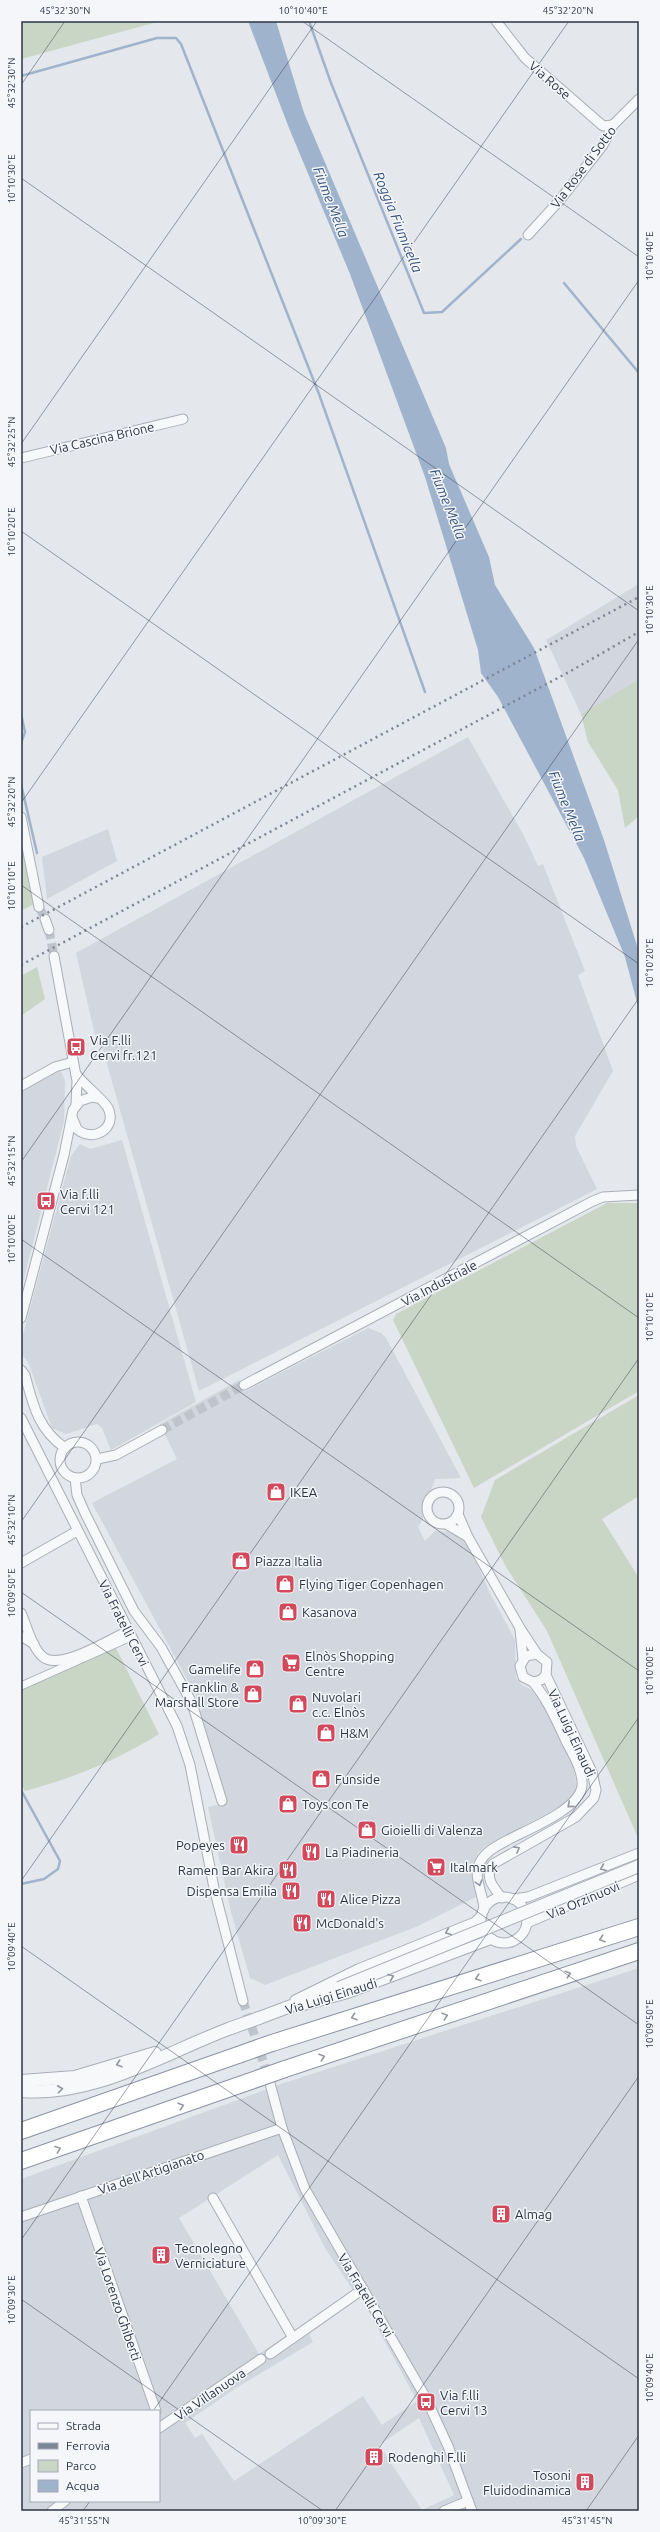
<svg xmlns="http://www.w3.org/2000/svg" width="660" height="2532" font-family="Ubuntu,sans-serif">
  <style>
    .built { fill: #d2d6de; fill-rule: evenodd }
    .green { fill: #c9d6c5 }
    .water { fill: #9fb4cc }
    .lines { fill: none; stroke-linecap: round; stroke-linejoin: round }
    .stream { stroke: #9fb4cc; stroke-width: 2.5 }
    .minor-tunnel { stroke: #bfc3cb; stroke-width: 9; stroke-dasharray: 9 4.5; stroke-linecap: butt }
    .pedestrian-casing { stroke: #a9aeb7; stroke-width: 9 }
    .minor-casing { stroke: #a9aeb7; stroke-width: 11 }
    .tertiary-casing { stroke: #a9aeb7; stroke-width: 14 }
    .trunk-casing { stroke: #8b94a3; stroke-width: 18 }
    .pedestrian { stroke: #f7f8fa; stroke-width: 7 }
    .minor { stroke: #f7f8fa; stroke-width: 9 }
    .tertiary { stroke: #f7f8fa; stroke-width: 12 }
    .trunk { stroke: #fff; stroke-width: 16 }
    .rail { stroke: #7d8696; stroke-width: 2.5; stroke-dasharray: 2 4; stroke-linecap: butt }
    .tertiary-bridge-casing { stroke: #a9aeb7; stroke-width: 14; stroke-linecap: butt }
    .trunk-bridge-casing { stroke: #8b94a3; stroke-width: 18; stroke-linecap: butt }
    .tertiary-bridge { stroke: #f7f8fa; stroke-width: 12 }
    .trunk-bridge { stroke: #fff; stroke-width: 16 }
    .oneway { stroke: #9196a0 }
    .oneway2 { stroke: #959aa2 }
    .ticks { fill: none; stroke: #2b3445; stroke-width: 1; stroke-opacity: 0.45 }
    .labels { text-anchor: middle; stroke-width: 3; stroke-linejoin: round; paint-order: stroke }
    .street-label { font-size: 13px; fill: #2b3445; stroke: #f4f6f9 }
    .poi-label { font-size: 13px; fill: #2b3445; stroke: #f4f6f9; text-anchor: start }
    .water-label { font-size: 14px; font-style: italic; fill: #34527a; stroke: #f4f6f9 }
    .neatline { fill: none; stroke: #2b3445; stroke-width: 1.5 }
    .ticks-label { font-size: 10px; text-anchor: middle; fill: #2b3445 }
  </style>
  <rect width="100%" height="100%" fill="#e4e7ec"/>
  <g class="built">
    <polygon points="639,584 639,679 581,714 546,640"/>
    <polygon points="468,737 524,836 538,866 543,864 585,971 578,975 613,1071 575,1136 576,1146 597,1189 199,1391 102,1046 97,1044 76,953"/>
    <polygon points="108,829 117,861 47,899 42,857"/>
    <polygon points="58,1071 62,1073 65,1081 64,1121 21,1290 21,1092"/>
    <polygon points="122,1140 196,1402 111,1450 102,1428 97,1424 66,1434 52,1428 28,1362 21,1354 21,1342 71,1156 80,1144 90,1149"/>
    <polygon points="368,1328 381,1333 386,1338 461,1478 435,1479 432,1488 424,1498 422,1505 423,1519 418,1527 425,1541 435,1531 448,1532 462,1538 470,1548 490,1593 515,1640 516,1678 522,1685 537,1692 541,1698 573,1762 577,1789 574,1796 561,1806 486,1846 478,1853 471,1867 478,1896 418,1926 265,1985 250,1978 231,1912 208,1807 218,1805 190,1715 203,1709 92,1503 177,1459 160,1424 239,1380 244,1392"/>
    <path d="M639 1968V2511H21V2179L284 2083ZM278 2155 325 2248 353 2290 259 2354 179 2218ZM361 2297 417 2401 382 2425 363 2396 234 2481 202 2434 195 2438 185 2423 236 2388 313 2342 309 2334ZM31 2411H159V2501H31ZM419 2418 454 2495 422 2510 379 2445Z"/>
  </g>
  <g class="green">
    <polygon points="21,21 161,21 21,59"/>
    <polygon points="639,679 639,816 625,828 618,790 588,742 581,714"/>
    <polygon points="21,832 36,903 21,911"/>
    <polygon points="37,967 45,999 21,1016 21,976"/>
    <polygon points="607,1203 639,1203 639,1391 474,1488 393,1320 396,1314"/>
    <polygon points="639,1395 639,1496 602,1519 639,1578 639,1840 547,1631 505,1565 481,1517 495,1480"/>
    <path d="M116 1648 159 1734C116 1761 73 1778 25 1791L21 1784V1690Z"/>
  </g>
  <polygon class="water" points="248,21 276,21 304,113 446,448 449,464 489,557 495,585 534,648 604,840 639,952 639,1010 625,957 584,858 498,697 481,673 478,650 425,477 350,274 289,128"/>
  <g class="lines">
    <g class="stream">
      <polyline points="309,21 331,83 424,313 442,312 521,239"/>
      <polyline points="21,76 157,38 176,38 181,44 319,394 425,692"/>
      <polyline points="564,283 639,373"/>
      <polyline points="21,714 25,732 21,743"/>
      <polyline points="21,784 37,853"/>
      <polyline points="21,1790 60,1861 58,1869 44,1879 21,1884"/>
    </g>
    <g class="minor-tunnel">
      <polyline points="39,907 45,919"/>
      <polyline points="49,930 54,956"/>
      <polyline points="162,1430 244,1385"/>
      <polyline points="243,2001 268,2076"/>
    </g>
    <defs>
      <polyline id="pedestrian" points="21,1686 131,1637"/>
      <g id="minor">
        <polyline points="496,21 525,58 603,126 613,125"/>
        <polyline points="528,235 560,200 603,145 613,125 639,99"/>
        <polyline points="21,458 183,419"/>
        <polyline points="21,817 39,907"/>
        <polyline points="45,919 49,930"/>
        <polyline points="54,956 77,1081 76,1105"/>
        <polyline points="21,1086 55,1067 73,1062"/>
        <path d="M72 1117 77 1129C92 1143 118 1129 108 1108 105 1101 83 1084 76 1074"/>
        <polyline points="21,1318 64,1155 73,1110 80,1101 92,1097 98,1098"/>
        <path d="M21 1370 25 1375C33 1405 38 1429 65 1448"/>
        <polyline points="244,1385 591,1202 603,1197 639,1195"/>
        <polyline points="21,1418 177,1726 190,1765 214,1888 243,2001"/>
        <circle cx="78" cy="1460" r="18"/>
        <polyline points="97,1459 116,1455 162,1430"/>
        <polyline points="75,1478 77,1495 85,1513 134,1611 161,1647 192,1703 222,1801"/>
        <circle cx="443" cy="1508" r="16"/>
        <polyline points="458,1514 468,1537 520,1628 537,1654 547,1662 546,1675 541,1680 533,1682 523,1677 520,1666 526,1656 537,1654"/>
        <polyline points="446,1524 468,1537"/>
        <polyline points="21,1563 77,1531"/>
        <path d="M21 1613C27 1626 32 1648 43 1657 60 1671 110 1639 128 1631"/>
        <polyline points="520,1630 523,1659"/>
        <polyline points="21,1636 34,1644"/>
        <circle cx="504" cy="1920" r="23"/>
        <path d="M502 1898C493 1887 484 1877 493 1864L576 1817 594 1798 596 1790 592 1772 546 1675"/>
        <polyline points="512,1899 528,1897 639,1853"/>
        <path d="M484 1910C484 1894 472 1877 480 1862 486 1851 497 1846 508 1840 528 1829 579 1810 582 1786 583 1771 574 1756 567 1743 557 1722 548 1700 533 1682"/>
        <polyline points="527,1923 639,1875"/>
        <polyline points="295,2000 358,1969 475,1922 482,1915"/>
        <polyline points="302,2006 346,1994 492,1939"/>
        <polyline points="268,2076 282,2128 305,2189 426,2398 448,2446 472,2511"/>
        <polyline points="81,2196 156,2411"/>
        <polyline points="213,2198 293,2338"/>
        <polyline points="21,2217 282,2128"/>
        <polyline points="270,2354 363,2289"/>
        <polyline points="159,2428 261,2359"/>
        <polyline points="21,2463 31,2459"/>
        <polyline points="52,2511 65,2501"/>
        <polyline points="444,2511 468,2501"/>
      </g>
      <g id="tertiary">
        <polyline points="259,2018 339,1988"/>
        <polyline points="21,2081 75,2077 155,2053"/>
        <path d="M21 2091C96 2097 164 2053 231 2028"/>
      </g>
      <g id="trunk">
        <polyline points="272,2043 639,1927"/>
        <polyline points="285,2069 639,1951"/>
        <polyline points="21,2131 238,2055"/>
        <polyline points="21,2161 248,2082"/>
      </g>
    </defs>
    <use href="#pedestrian" class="pedestrian-casing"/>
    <use href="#minor" class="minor-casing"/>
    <use href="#tertiary" class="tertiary-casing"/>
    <use href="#trunk" class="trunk-casing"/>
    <use href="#pedestrian" class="pedestrian"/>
    <use href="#minor" class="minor"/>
    <use href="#tertiary" class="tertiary"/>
    <use href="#trunk" class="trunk"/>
    <g class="rail">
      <polyline points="21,927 639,597"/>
      <polyline points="21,965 569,672 639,632"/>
    </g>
    <defs>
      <g id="tertiary-bridge">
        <polyline points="339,1988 639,1866"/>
        <polyline points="231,2028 259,2018"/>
      </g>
      <g id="trunk-bridge">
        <polyline points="238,2055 272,2043"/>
        <polyline points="248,2082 285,2069"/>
      </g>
    </defs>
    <use href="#tertiary-bridge" class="tertiary-bridge-casing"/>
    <use href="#trunk-bridge" class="trunk-bridge-casing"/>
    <use href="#tertiary-bridge" class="tertiary-bridge"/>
    <use href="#trunk-bridge" class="trunk-bridge"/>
  </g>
  <defs><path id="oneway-chevron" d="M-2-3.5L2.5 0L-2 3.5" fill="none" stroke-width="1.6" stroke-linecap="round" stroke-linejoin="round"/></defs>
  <g class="oneway">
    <use href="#oneway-chevron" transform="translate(570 1805) rotate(140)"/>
    <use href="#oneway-chevron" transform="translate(517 1849) rotate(-29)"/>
    <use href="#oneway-chevron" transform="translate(603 1868) rotate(158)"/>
    <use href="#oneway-chevron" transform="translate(479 1883) rotate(73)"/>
    <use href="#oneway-chevron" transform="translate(448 1932) rotate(158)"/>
    <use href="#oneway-chevron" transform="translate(391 1977) rotate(-21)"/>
    <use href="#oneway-chevron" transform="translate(119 2064) rotate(162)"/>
    <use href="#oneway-chevron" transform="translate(60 2089) rotate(-7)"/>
  </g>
  <g class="oneway2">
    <use href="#oneway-chevron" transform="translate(602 1939) rotate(162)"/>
    <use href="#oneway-chevron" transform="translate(568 1974) rotate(-18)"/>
    <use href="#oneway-chevron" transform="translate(478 1978) rotate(162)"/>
    <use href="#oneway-chevron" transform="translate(445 2016) rotate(-18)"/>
    <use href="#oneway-chevron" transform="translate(354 2017) rotate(162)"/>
    <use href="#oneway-chevron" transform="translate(322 2057) rotate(-18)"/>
    <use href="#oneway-chevron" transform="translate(181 2106) rotate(-18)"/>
    <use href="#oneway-chevron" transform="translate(58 2149) rotate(-20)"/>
  </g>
  <path class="ticks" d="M302 21 639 257M21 85 65 21M21 178 639 611M21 444 317 21M21 531 639 964M21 803 569 21M21 885 639 1318M21 1162 639 280M21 1239 639 1671M21 1522 639 639M21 1592 639 2025M21 1881 639 998M21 1946 639 2379M21 2240 639 1358M21 2299 323 2511M153 2411 639 1717M83 2511 90 2501M335 2511 639 2076M586 2511 639 2435"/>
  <defs>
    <symbol id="bus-square" viewBox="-11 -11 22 22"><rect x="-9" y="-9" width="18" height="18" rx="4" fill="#d1495b" stroke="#f4f6f9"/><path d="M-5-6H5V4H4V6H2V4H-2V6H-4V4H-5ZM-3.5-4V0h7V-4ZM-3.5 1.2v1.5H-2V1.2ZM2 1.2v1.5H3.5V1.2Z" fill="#fff"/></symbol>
    <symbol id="shop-square" viewBox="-11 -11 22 22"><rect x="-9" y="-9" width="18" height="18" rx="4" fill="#d1495b" stroke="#f4f6f9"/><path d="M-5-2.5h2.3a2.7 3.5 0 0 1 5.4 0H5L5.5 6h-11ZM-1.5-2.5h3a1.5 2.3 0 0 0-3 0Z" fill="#fff"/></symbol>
    <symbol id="supermarket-square" viewBox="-11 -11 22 22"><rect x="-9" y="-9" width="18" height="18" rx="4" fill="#d1495b" stroke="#f4f6f9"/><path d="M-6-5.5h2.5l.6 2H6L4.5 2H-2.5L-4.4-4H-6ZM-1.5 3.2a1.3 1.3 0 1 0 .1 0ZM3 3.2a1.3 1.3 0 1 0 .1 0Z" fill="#fff"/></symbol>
    <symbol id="restaurant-square" viewBox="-11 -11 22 22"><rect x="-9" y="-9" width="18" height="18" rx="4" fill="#d1495b" stroke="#f4f6f9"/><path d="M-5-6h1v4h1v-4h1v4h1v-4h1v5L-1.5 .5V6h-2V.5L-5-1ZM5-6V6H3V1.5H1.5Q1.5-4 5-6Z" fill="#fff"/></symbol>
    <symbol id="building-square" viewBox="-11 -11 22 22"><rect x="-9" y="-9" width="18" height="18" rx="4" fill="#d1495b" stroke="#f4f6f9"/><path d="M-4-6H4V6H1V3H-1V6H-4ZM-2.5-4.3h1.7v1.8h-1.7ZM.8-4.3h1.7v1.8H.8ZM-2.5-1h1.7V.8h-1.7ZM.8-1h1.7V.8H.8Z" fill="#fff"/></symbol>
  </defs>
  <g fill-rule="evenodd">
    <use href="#bus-square" x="65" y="1036" width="22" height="22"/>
    <use href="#bus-square" x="35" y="1190" width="22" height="22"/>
    <use href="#shop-square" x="265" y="1481" width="22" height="22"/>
    <use href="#shop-square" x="230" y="1550" width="22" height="22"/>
    <use href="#shop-square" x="274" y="1573" width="22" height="22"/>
    <use href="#shop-square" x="277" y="1601" width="22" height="22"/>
    <use href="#supermarket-square" x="280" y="1652" width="22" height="22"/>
    <use href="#shop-square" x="244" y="1658" width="22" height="22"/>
    <use href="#shop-square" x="242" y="1683" width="22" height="22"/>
    <use href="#shop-square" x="287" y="1693" width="22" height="22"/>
    <use href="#shop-square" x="315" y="1722" width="22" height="22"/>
    <use href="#shop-square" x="310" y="1768" width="22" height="22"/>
    <use href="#shop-square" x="277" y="1793" width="22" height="22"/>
    <use href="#shop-square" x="356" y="1819" width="22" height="22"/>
    <use href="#restaurant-square" x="228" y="1834" width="22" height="22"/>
    <use href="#restaurant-square" x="300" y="1841" width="22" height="22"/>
    <use href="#supermarket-square" x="425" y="1856" width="22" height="22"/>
    <use href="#restaurant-square" x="277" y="1859" width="22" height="22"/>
    <use href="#restaurant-square" x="280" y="1880" width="22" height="22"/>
    <use href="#restaurant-square" x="315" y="1888" width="22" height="22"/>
    <use href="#restaurant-square" x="291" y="1912" width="22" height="22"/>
    <use href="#building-square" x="490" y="2203" width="22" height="22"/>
    <use href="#building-square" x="150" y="2244" width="22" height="22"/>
    <use href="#bus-square" x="415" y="2391" width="22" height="22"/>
    <use href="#building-square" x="363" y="2446" width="22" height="22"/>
    <use href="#building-square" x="574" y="2471" width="22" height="22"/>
  </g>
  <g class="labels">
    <g class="street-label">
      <text transform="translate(550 80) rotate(41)" y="5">Via Rose</text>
      <text transform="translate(583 167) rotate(-53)" y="5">Via Rose di Sotto</text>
      <text transform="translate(102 438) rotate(-13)" y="5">Via Cascina Brione</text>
      <text transform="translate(439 1283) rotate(-28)" y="5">Via Industriale</text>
      <text transform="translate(124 1623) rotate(63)" y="5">Via Fratelli Cervi</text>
      <text transform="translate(572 1733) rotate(65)" y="5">Via Luigi Einaudi</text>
      <text transform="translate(583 1900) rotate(-23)" y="5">Via Orzinuovi</text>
      <text transform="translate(331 1996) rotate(-17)" y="5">Via Luigi Einaudi</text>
      <text transform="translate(151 2172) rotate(-19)" y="5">Via dell'Artigianato</text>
      <text transform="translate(366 2295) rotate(59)" y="5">Via Fratelli Cervi</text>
      <text transform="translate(118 2304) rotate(71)" y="5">Via Lorenzo Ghiberti</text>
      <text transform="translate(210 2394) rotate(-34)" y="5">Via Villanuova</text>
    </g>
    <g class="poi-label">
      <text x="90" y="1045">Via F.lli<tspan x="90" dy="15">Cervi fr.121</tspan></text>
      <text x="60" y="1199">Via f.lli<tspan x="60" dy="15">Cervi 121</tspan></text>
      <text x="290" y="1497">IKEA</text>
      <text x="255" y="1566">Piazza Italia</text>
      <text x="299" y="1589">Flying Tiger Copenhagen</text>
      <text x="302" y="1617">Kasanova</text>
      <text x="305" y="1661">Elnòs Shopping<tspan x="305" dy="15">Centre</tspan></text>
      <text x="241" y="1674" text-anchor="end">Gamelife</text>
      <text x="239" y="1692" text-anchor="end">Franklin &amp;<tspan x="239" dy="15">Marshall Store</tspan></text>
      <text x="312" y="1702">Nuvolari<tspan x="312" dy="15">c.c. Elnòs</tspan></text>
      <text x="340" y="1738">H&amp;M</text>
      <text x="335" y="1784">Funside</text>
      <text x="302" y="1809">Toys con Te</text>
      <text x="381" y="1835">Gioielli di Valenza</text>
      <text x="225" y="1850" text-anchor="end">Popeyes</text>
      <text x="325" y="1857">La Piadineria</text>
      <text x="450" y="1872">Italmark</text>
      <text x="274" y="1875" text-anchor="end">Ramen Bar Akira</text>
      <text x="277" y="1896" text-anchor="end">Dispensa Emilia</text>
      <text x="340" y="1904">Alice Pizza</text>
      <text x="316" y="1928">McDonald's</text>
      <text x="515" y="2219">Almag</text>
      <text x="175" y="2253">Tecnolegno<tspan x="175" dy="15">Verniciature</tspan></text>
      <text x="440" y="2400">Via f.lli<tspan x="440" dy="15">Cervi 13</tspan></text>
      <text x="388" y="2462">Rodenghi F.lli</text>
      <text x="571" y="2480" text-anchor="end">Tosoni<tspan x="571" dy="15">Fluidodinamica</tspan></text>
    </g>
    <g class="water-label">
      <text transform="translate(331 202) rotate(69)" y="5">Fiume Mella</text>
      <text transform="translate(398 222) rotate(68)" y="5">Roggia Fiumicella</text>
      <text transform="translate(448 504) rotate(68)" y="5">Fiume Mella</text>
      <text transform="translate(567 806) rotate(68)" y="5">Fiume Mella</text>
    </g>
  </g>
  <rect width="660" height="2532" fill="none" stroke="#f4f6f9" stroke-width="44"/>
  <rect x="30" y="2410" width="130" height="92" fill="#f4f6f9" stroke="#a4a8b1"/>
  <rect x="38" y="2423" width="20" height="6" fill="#f7f8fa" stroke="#a4a8b1"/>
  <text x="66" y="2430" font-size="12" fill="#2b3445">Strada</text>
  <rect x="38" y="2443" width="20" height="6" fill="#7d8696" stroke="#a4a8b1"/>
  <text x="66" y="2450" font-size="12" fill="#2b3445">Ferrovia</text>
  <rect x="38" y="2460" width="20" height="12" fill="#c9d6c5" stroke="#a4a8b1"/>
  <text x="66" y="2470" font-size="12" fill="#2b3445">Parco</text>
  <rect x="38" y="2480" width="20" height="12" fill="#9fb4cc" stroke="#a4a8b1"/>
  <text x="66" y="2490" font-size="12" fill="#2b3445">Acqua</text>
  <rect x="22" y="22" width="616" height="2488" class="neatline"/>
  <g class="ticks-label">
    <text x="65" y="14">45°32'30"N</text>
    <text x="303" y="14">10°10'40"E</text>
    <text x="568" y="14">45°32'20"N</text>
    <text transform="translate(11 83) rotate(-90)" y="4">45°32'30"N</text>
    <text transform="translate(11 179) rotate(-90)" y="4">10°10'30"E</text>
    <text transform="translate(649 256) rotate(-90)" y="4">10°10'40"E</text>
    <text transform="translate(11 442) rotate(-90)" y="4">45°32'25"N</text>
    <text transform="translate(11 532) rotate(-90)" y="4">10°10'20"E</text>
    <text transform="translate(649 610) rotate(-90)" y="4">10°10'30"E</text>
    <text transform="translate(11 802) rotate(-90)" y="4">45°32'20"N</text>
    <text transform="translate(11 886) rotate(-90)" y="4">10°10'10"E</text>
    <text transform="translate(649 963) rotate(-90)" y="4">10°10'20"E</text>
    <text transform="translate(11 1161) rotate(-90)" y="4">45°32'15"N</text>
    <text transform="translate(11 1239) rotate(-90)" y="4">10°10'00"E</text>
    <text transform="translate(649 1317) rotate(-90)" y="4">10°10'10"E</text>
    <text transform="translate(11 1520) rotate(-90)" y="4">45°32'10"N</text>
    <text transform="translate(11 1593) rotate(-90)" y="4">10°09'50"E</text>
    <text transform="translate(649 1671) rotate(-90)" y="4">10°10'00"E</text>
    <text transform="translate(11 1947) rotate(-90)" y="4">10°09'40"E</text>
    <text transform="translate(649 2024) rotate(-90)" y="4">10°09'50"E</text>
    <text transform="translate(11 2300) rotate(-90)" y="4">10°09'30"E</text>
    <text transform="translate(649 2378) rotate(-90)" y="4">10°09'40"E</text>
    <text x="84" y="2524">45°31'55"N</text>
    <text x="322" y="2524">10°09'30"E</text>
    <text x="587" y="2524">45°31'45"N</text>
  </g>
</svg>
